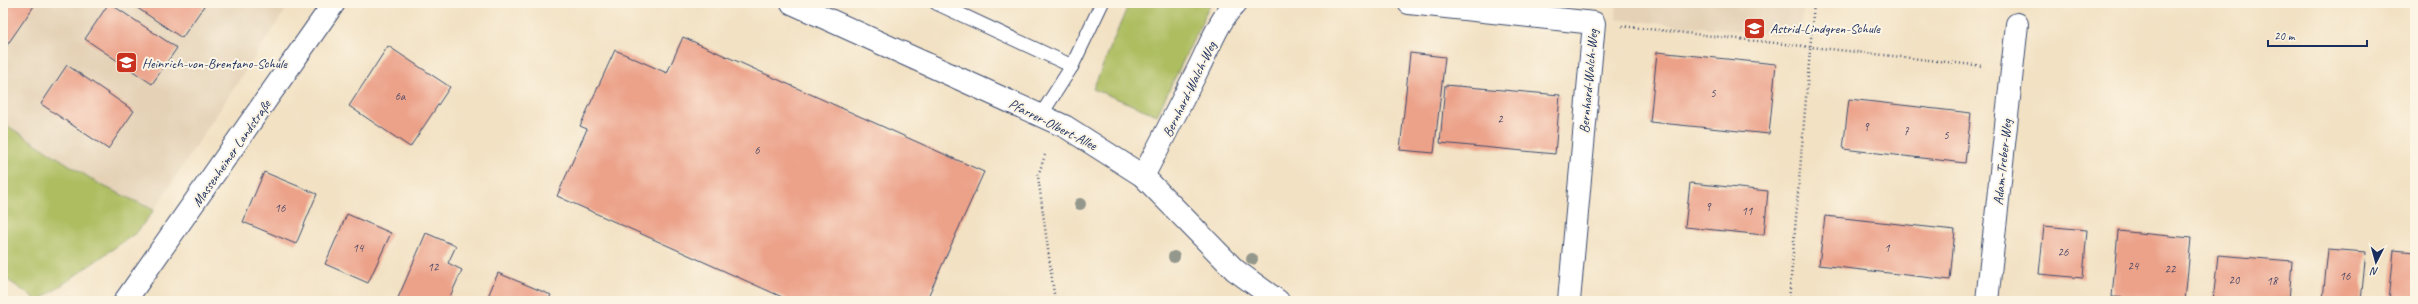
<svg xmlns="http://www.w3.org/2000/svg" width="2418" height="304" font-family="Caveat,sans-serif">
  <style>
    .built { fill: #e4d1b6 }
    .green { fill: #adbd61; stroke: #647660 }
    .building { fill: #eca189 }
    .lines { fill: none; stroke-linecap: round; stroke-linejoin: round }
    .lane-casing { stroke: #3b4a6d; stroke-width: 15 }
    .street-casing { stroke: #3b4a6d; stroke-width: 24 }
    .secondary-casing { stroke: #3b4a6d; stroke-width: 24 }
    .path { stroke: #3b4a6d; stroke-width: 2.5; stroke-dasharray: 1 3; stroke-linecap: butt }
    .lane { stroke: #fff; stroke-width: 13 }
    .street { stroke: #fff; stroke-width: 22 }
    .secondary { stroke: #fff; stroke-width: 22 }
    .tree { fill: #94978c }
    .labels { text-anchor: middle; stroke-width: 4; stroke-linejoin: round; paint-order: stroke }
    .number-label { font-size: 12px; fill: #4f4c69 }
    .poi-label { font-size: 14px; fill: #1b2f5e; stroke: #fcf5e5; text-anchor: start }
    .street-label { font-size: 14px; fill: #1b2f5e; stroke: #fcf5e5 }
  </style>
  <rect width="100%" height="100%" fill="#fcf5e5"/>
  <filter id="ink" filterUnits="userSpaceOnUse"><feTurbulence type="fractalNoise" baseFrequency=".025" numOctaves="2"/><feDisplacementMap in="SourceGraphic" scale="8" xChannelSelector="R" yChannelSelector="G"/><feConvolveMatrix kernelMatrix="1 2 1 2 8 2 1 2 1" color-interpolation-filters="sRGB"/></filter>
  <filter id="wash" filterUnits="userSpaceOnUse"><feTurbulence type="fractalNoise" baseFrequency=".012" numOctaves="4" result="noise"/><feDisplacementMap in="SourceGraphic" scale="16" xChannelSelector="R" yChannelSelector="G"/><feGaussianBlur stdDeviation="0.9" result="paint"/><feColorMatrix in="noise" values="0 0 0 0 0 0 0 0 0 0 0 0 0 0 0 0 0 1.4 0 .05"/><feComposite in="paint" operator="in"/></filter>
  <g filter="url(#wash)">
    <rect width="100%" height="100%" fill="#f2e1c3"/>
    <g class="built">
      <polygon points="3,3 290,3 154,210 101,185 3,123"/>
      <polygon points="1617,3 1804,3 1801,37 1616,19"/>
    </g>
    <g class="green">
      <polygon points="1129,3 1211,3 1157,115 1093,89"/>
      <polygon points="3,123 101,185 154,210 137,232 39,301 3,277"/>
    </g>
    <g id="blocks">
      <g class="building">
        <polygon points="3,3 36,3 3,51"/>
        <polygon points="109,3 177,48 152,84 85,39"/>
        <polygon points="130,3 206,3 182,38"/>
        <polygon points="683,37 984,172 926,301 791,301 557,196 587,129 580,126 615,50 667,73"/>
        <polygon points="388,46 450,87 410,147 349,106"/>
        <polygon points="1657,52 1776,64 1769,134 1650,122"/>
        <polygon points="1410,53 1445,57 1434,153 1400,150"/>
        <polygon points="67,65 134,111 108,149 41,104"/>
        <polygon points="1445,85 1560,95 1555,154 1440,143"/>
        <polygon points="1849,99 1971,113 1965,163 1843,149"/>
        <polygon points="264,172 317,194 296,244 243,222"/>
        <polygon points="1690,183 1768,191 1764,235 1685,227"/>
        <polygon points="347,214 391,233 368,283 325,264"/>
        <polygon points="1825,216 1955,230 1950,280 1819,265"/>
        <polygon points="2044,226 2087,230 2083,278 2039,274"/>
        <polygon points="2118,231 2191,238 2185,301 2112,297"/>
        <polygon points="426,233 456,246 448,263 462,270 448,301 406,301 398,298"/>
        <polygon points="2328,249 2366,252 2361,301 2323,299"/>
        <polygon points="2394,250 2415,252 2415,301 2389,301"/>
        <polygon points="2218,255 2292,261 2289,301 2213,301"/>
        <polygon points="498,273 551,295 548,301 486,301"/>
      </g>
    </g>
  </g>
  <g filter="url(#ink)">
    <use href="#blocks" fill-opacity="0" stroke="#3b4a6d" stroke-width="1"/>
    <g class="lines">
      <defs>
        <g id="lane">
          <polyline points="936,3 1072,66"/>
          <polyline points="1041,115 1072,66 1102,3"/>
        </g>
        <g id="street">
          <polyline points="792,3 1066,127 1143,176 1235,270 1278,301"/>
          <polyline points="1409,3 1594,23 1569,301"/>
          <path d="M1143 176C1162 141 1180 105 1198 69 1209 48 1219 19 1236 3"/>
          <polyline points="1987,301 2017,24"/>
        </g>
        <polyline id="secondary" points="125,301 334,3"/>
      </defs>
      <use href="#lane" class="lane-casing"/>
      <use href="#street" class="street-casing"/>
      <use href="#secondary" class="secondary-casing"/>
      <g class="path">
        <polyline points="1622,26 1983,66"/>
        <polyline points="1045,155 1038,176 1055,301"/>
        <polyline points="63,301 65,298 70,301"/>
        <polyline points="1789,301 1814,3"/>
      </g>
      <use href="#lane" class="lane"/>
      <use href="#street" class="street"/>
      <use href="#secondary" class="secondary"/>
    </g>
    <g class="tree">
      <circle cx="1080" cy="204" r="6"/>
      <circle cx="1174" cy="257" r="6"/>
      <circle cx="1252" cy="259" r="6"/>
    </g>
  </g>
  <defs>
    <symbol id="school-square" viewBox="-11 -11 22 22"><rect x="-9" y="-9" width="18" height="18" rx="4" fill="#c8321e" stroke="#fcf5e5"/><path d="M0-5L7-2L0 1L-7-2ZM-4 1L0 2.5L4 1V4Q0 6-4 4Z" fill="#fff"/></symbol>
  </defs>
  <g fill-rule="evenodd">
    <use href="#school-square" x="1742" y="16" width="25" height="25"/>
    <use href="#school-square" x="114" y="50" width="25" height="25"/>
  </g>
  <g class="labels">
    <g class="number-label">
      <text x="1713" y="97">5</text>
      <text x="400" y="100">6a</text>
      <text x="1500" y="123">2</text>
      <text x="1866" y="131">9</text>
      <text x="1906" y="135">7</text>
      <text x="1946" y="139">5</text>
      <text x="757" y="154">6</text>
      <text x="1708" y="211">9</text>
      <text x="280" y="212">16</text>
      <text x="1747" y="215">11</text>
      <text x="358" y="252">14</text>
      <text x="1887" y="252">1</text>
      <text x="2063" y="256">26</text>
      <text x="2133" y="270">24</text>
      <text x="433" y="271">12</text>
      <text x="2170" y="273">22</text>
      <text x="2345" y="280">16</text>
      <text x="2234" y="284">20</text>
      <text x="2272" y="285">18</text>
    </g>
    <g class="poi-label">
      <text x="1770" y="33">Astrid-Lindgren-Schule</text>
      <text x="142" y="68">Heinrich-von-Brentano-Schule</text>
    </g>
    <g class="street-label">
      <text transform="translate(1588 81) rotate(-85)" y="5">Bernhard-Walch-Weg</text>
      <text transform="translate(1189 89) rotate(-64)" y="5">Bernhard-Walch-Weg</text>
      <text transform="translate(1053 124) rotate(27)" y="5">Pfarrer-Olbert-Allee</text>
      <text transform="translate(231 153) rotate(-55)" y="5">Massenheimer Landstraße</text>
      <text transform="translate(2002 162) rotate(-84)" y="5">Adam-Treber-Weg</text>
    </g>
  </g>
  <rect width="2418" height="304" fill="none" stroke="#fcf5e5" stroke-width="16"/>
  <g transform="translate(2376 262) rotate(186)" stroke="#fcf5e5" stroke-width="3" paint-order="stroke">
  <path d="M0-3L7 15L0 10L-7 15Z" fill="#1b2f5e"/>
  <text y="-6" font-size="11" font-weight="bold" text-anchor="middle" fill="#1b2f5e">N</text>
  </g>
  <path d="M2268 40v6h99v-6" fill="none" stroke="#1b2f5e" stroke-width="2"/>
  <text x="2274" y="40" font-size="12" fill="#1b2f5e" stroke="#fcf5e5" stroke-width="3" paint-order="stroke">20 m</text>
</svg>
